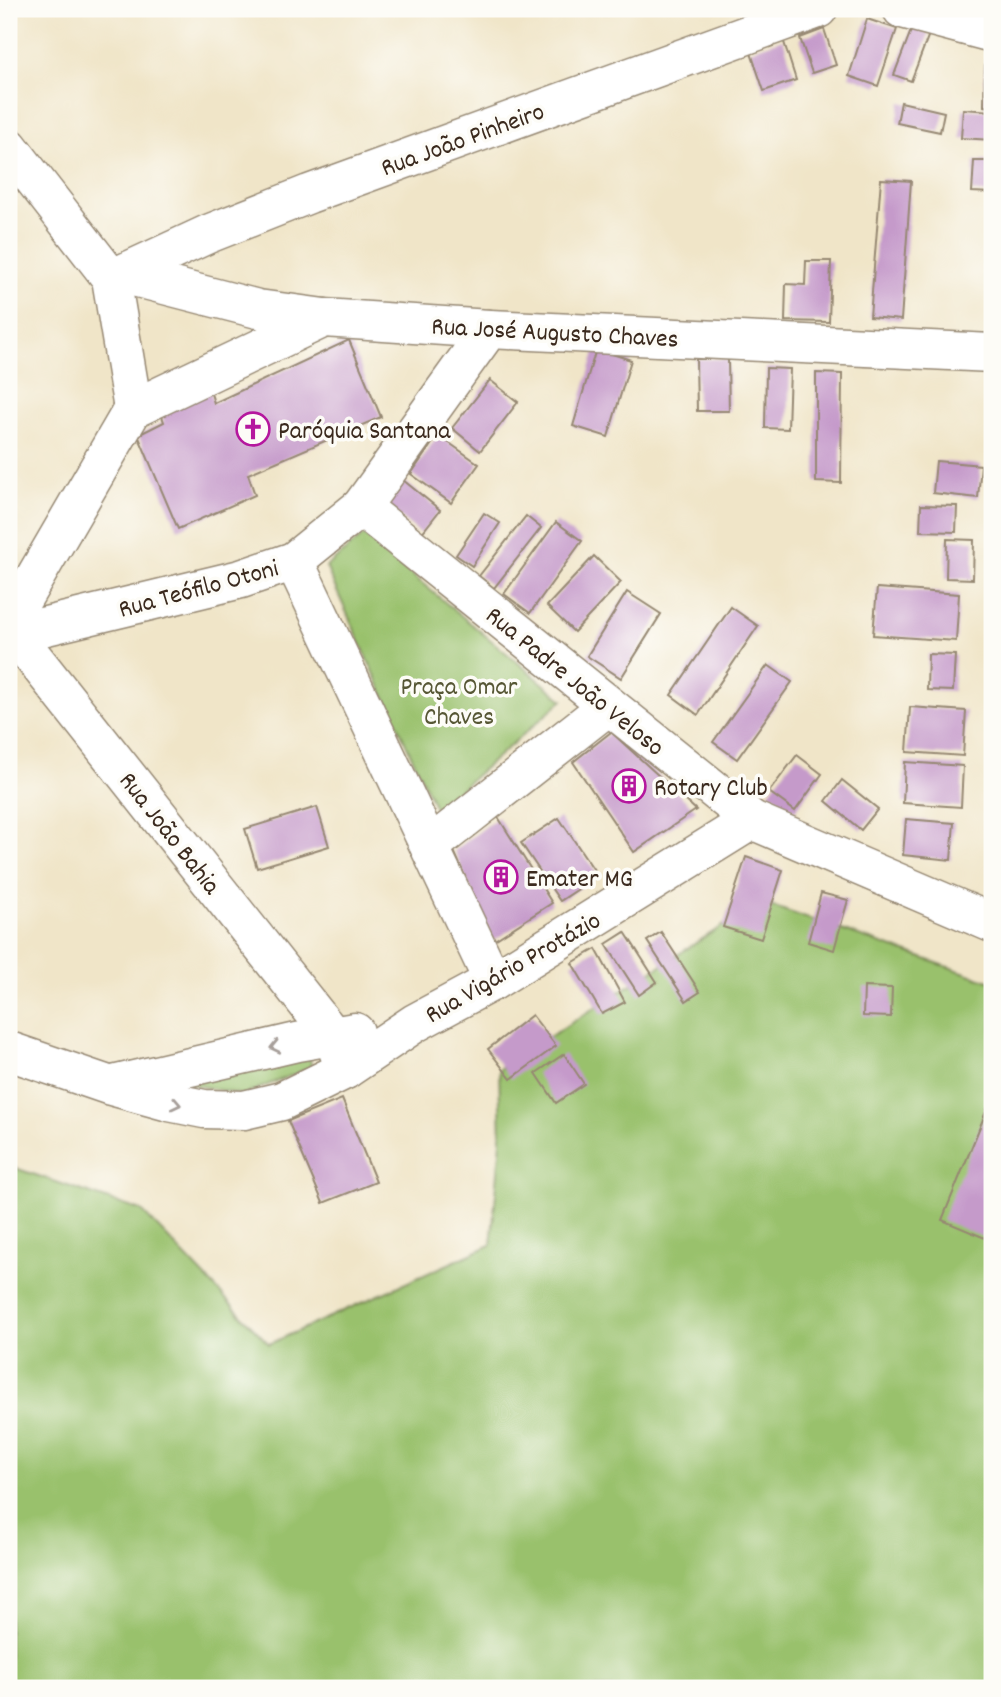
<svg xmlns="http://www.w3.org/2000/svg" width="1001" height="1697" font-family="Dekko,sans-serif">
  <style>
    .green { fill: #99c16c; stroke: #6a7645; stroke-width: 2 }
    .building { fill: #c59aca }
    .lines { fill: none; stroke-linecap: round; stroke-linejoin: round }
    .minor-casing { stroke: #968873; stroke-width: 41 }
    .minor { stroke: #fff; stroke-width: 38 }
    .oneway { stroke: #a79f9a }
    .labels { text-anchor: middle; stroke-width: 7; stroke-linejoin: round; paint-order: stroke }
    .street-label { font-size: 26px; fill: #3b2a1e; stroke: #fdfcf7 }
    .poi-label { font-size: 26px; fill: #3b2a1e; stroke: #fdfcf7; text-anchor: start }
    .park-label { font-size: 26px; fill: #575735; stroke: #fdfcf7 }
  </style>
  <rect width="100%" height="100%" fill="#fdfcf7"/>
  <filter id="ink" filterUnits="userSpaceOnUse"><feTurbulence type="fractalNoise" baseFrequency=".0143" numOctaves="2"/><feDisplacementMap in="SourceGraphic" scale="14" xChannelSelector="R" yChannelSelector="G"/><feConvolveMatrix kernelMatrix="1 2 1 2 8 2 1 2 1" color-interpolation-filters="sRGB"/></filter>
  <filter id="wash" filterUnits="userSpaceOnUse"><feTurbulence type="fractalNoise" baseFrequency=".00686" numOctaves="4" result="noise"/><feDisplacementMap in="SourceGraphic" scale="28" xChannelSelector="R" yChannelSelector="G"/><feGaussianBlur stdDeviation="1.57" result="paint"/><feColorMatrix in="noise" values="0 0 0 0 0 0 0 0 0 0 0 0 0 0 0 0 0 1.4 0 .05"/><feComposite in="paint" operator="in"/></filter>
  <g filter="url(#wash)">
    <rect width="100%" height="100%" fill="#f0e5c8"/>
    <g class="green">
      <polygon points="364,535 563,700 436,810 326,567"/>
      <polygon points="760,902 992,982 992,1688 9,1688 9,1166 142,1211 269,1344 491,1245 501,1141 499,1069"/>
      <polygon points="307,1049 312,1067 243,1095 185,1083"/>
    </g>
    <g id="blocks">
      <g class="building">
        <polygon points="867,19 897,29 878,86 849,76"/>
        <polygon points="912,28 929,34 911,81 894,75"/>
        <polygon points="824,29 836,65 812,73 800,38"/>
        <polygon points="783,39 796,80 764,91 750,50"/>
        <polygon points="985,60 992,60 992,107 984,106"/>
        <polygon points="901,102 944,112 940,132 897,123"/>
        <polygon points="963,109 992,111 992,140 961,138"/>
        <polygon points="974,161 992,161 992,193 972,192"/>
        <polygon points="881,179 911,181 901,320 870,317"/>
        <polygon points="806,261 831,261 829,322 785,321 786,284 805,285"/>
        <polygon points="349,340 381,417 248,474 255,495 178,529 138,435 164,422 159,407 209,387 214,403"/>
        <polygon points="596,349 631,360 608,437 573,426"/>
        <polygon points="696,359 728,359 729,411 697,411"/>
        <polygon points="766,368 790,369 788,429 765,428"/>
        <polygon points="816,373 842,374 841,483 816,482"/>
        <polygon points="490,380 518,402 480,451 452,428"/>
        <polygon points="438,435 479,464 451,503 411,474"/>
        <polygon points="936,461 981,465 978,498 933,493"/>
        <polygon points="403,480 440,510 421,534 384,504"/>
        <polygon points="921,505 957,506 956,532 920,531"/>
        <polygon points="484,513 500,523 472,566 456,555"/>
        <polygon points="526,516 541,528 494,588 479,576"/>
        <polygon points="556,522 582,541 530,613 504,594"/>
        <polygon points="947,539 974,540 973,579 946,578"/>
        <polygon points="594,556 621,582 574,632 547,606"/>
        <polygon points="877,588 959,594 956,641 873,635"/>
        <polygon points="627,592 661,614 621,678 587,656"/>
        <polygon points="731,607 758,626 698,715 671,695"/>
        <polygon points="928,654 955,655 953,691 927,690"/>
        <polygon points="768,665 792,682 737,759 713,742"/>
        <polygon points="910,707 966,711 963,756 907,752"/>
        <polygon points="611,732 696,810 634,852 573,762"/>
        <polygon points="797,755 822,774 795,811 769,792"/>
        <polygon points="905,762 963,766 961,807 903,803"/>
        <polygon points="842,780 878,809 861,830 826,801"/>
        <polygon points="317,807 329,846 257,868 245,829"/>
        <polygon points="498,817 552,903 493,941 454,851"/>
        <polygon points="559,818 598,876 560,901 521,843"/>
        <polygon points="906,819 954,823 951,860 903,855"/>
        <polygon points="746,857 783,870 761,939 723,927"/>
        <polygon points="821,893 848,900 834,950 808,942"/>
        <polygon points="625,932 657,982 639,995 606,944"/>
        <polygon points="661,932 700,992 686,1001 647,941"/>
        <polygon points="596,949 625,1002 602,1014 572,963"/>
        <polygon points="864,987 892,988 891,1017 863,1016"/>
        <polygon points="532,1015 556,1046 511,1079 488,1049"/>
        <polygon points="564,1054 584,1084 556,1103 536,1073"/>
        <polygon points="992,1097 992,1241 942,1220"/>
        <polygon points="342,1099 376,1182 323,1203 288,1121"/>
      </g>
    </g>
  </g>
  <g filter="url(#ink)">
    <use href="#blocks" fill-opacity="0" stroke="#968873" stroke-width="2"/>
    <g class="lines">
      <defs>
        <g id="minor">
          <polyline points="902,9 992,33"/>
          <polyline points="9,147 111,278 133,409"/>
          <polyline points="122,274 258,309 324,318 489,329 992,353"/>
          <polyline points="113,278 208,234 309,194 818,9"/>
          <polyline points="361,507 752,820 992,923"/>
          <polyline points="294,561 493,981"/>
          <polyline points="9,622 133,409 324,318"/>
          <polyline points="9,627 333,1036 345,1070"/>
          <polyline points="9,635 241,579 294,561 361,507 489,329"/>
          <polyline points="430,846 608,706"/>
          <polyline points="9,1051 111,1086 169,1102 204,1109 244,1110 282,1101 345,1070 415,1023 493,981 752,820"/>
          <polyline points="113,1085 297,1042 355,1032"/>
        </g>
      </defs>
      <use href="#minor" class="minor-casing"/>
      <use href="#minor" class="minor"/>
    </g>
    <defs><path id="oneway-chevron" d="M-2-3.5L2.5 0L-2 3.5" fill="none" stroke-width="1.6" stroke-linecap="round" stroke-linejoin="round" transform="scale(1.75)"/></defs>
    <g class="oneway">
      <use href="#oneway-chevron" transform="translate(275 1047) rotate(167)"/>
      <use href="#oneway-chevron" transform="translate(176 1104) rotate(12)"/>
    </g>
  </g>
  <defs>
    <symbol id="church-ring" viewBox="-11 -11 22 22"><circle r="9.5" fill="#fdfcf7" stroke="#b5179e" stroke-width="1.5"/><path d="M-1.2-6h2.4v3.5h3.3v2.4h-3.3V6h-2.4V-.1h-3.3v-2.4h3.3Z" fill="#b5179e"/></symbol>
    <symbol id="building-ring" viewBox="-11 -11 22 22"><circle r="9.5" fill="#fdfcf7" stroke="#b5179e" stroke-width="1.5"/><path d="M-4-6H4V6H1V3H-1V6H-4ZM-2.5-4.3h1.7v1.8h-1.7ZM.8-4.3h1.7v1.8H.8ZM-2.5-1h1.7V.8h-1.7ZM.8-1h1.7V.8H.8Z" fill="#b5179e"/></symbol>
  </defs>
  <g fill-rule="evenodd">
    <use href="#church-ring" x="234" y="410" width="38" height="38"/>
    <use href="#building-ring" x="610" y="767" width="38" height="38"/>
    <use href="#building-ring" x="482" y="858" width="38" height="38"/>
  </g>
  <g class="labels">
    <g class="street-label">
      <text transform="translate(462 138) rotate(-20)" y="9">Rua João Pinheiro</text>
      <text transform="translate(555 331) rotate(3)" y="9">Rua José Augusto Chaves</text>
      <text transform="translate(198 587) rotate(-15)" y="9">Rua Teófilo Otoni</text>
      <text transform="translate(576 680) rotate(39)" y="9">Rua Padre João Veloso</text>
      <text transform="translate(171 832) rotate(52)" y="9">Rua João Bahia</text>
      <text transform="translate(512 966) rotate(-30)" y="9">Rua Vigário Protázio</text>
    </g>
    <g class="poi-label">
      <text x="278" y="438">Paróquia Santana</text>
      <text x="654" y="795">Rotary Club</text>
      <text x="526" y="886">Emater MG</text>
    </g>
    <g class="park-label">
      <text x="459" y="694">Praça Omar<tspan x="459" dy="30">Chaves</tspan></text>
    </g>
  </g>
  <rect width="1001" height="1697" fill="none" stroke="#fdfcf7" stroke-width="35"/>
</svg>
